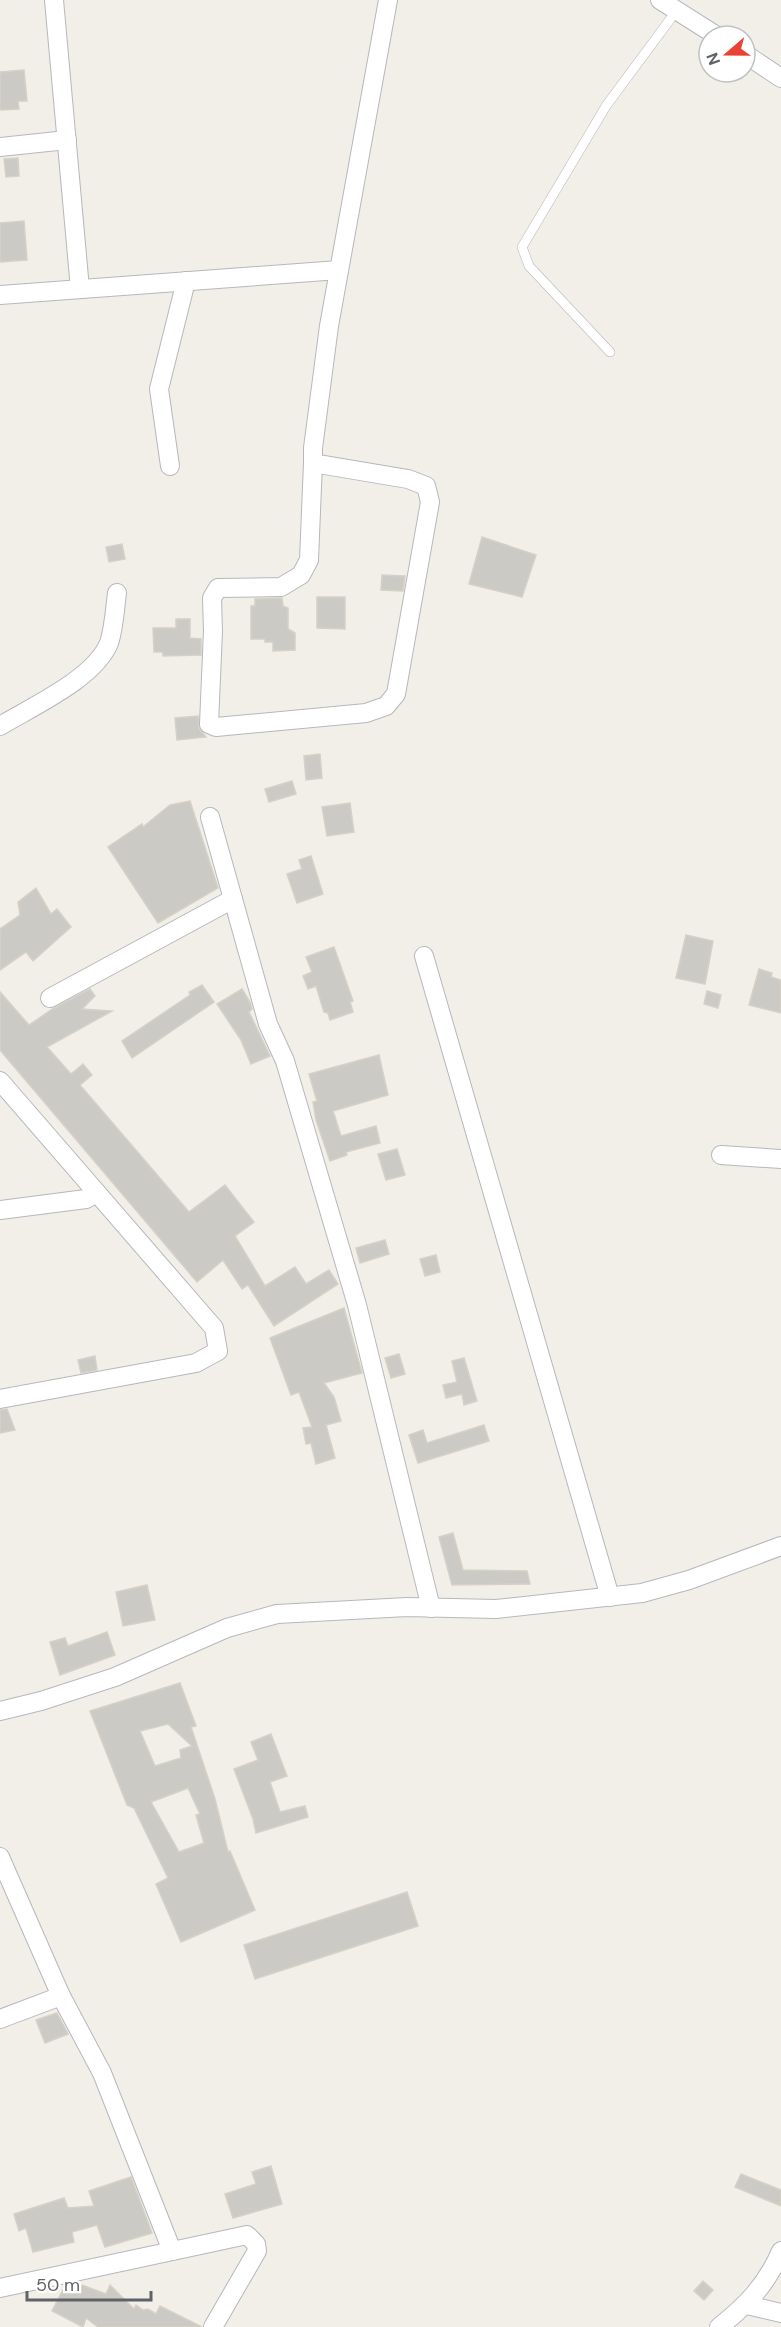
<svg xmlns="http://www.w3.org/2000/svg" width="781" height="2327" font-family="'DM Sans',sans-serif">
  <style>
    .building { fill: #cccac5; stroke: #d6d1c6; stroke-width: 1.5; fill-rule: evenodd }
    .lines { fill: none; stroke-linecap: round; stroke-linejoin: round }
    .service-casing { stroke: #b5b8bc; stroke-width: 10 }
    .minor-casing { stroke: #b5b8bc; stroke-width: 20 }
    .service { stroke: #fff; stroke-width: 9 }
    .minor { stroke: #fff; stroke-width: 18 }
  </style>
  <rect width="100%" height="100%" fill="#f1efe8"/>
  <g class="building">
    <polygon points="24,70 27,101 18,101 19,109 0,110 0,72"/>
    <polygon points="18,158 19,176 6,177 4,159"/>
    <polygon points="24,221 27,260 0,262 0,223"/>
    <polygon points="482,537 536,555 522,597 469,584"/>
    <polygon points="122,544 125,559 109,562 106,547"/>
    <polygon points="382,575 405,576 403,591 381,590"/>
    <polygon points="317,597 345,597 345,629 317,628"/>
    <polygon points="282,598 283,606 288,608 288,629 295,633 295,650 273,651 273,642 265,642 265,639 251,639 251,606 255,606 255,599"/>
    <polygon points="176,619 190,619 190,638 201,639 201,655 163,656 163,652 154,652 153,628 176,628"/>
    <polygon points="198,716 199,729 206,737 177,740 175,718"/>
    <polygon points="320,754 322,778 306,780 304,756"/>
    <polygon points="292,781 296,794 269,802 265,789"/>
    <polygon points="190,801 218,888 158,923 108,847 142,824 143,827 170,805"/>
    <polygon points="350,803 354,832 327,836 322,807"/>
    <polygon points="311,856 323,894 297,903 287,874 302,869 299,860"/>
    <polygon points="36,888 51,914 57,909 71,927 33,961 26,952 0,970 0,929 20,915 18,902"/>
    <polygon points="686,935 713,941 705,984 676,978"/>
    <polygon points="334,947 353,1001 350,1002 353,1012 330,1020 328,1013 324,1012 316,986 308,989 303,976 312,972 306,957"/>
    <polygon points="759,969 772,973 771,977 781,980 781,1013 749,1005"/>
    <polygon points="202,985 214,1002 132,1058 122,1041 190,995 189,992"/>
    <polygon points="90,989 95,996 82,1009 112,1011 47,1047 71,1074 83,1064 92,1075 80,1085 189,1212 225,1185 254,1222 235,1236 265,1286 295,1267 306,1284 329,1270 338,1284 274,1326 248,1285 242,1289 223,1260 197,1282 0,1050 0,992 29,1025 54,1008"/>
    <polygon points="242,989 250,1002 252,1009 249,1012 270,1056 251,1064 241,1040 217,1004"/>
    <polygon points="707,991 721,995 718,1008 704,1004"/>
    <polygon points="379,1055 388,1095 333,1111 341,1136 376,1126 380,1143 346,1152 347,1155 330,1161 316,1120 313,1102 317,1101 309,1074"/>
    <polygon points="397,1149 405,1175 386,1180 378,1154"/>
    <polygon points="385,1240 389,1254 360,1263 356,1248"/>
    <polygon points="436,1255 440,1272 425,1276 420,1259"/>
    <polygon points="344,1308 362,1373 324,1383 334,1397 341,1421 326,1425 335,1458 316,1464 311,1443 306,1444 303,1428 312,1427 299,1392 291,1395 270,1338"/>
    <polygon points="399,1354 405,1374 391,1378 385,1358"/>
    <polygon points="95,1356 97,1370 81,1373 78,1360"/>
    <polygon points="464,1358 477,1401 464,1405 462,1394 446,1398 443,1385 457,1382 452,1361"/>
    <polygon points="7,1409 15,1430 0,1433 0,1410"/>
    <polygon points="484,1425 489,1441 418,1463 409,1435 423,1430 427,1443"/>
    <polygon points="453,1533 463,1570 527,1571 530,1584 452,1585 439,1537"/>
    <polygon points="147,1585 155,1620 123,1626 116,1592"/>
    <polygon points="107,1632 115,1655 60,1675 50,1642 65,1638 68,1646"/>
    <path d="M180 1683 196 1726 191 1727 215 1799 228 1852 230 1851 255 1910 181 1942 156 1884 168 1878 134 1808 127 1805 90 1711ZM168 1724 192 1746 180 1750 181 1758 155 1766 140 1731ZM188 1788 200 1814 196 1815 204 1843 179 1852 151 1802Z"/>
    <polygon points="271,1734 287,1776 270,1782 280,1812 305,1806 308,1817 256,1833 253,1819 234,1769 258,1760 251,1742"/>
    <polygon points="407,1892 418,1926 255,1979 244,1945"/>
    <polygon points="57,2013 68,2034 45,2043 36,2020"/>
    <polygon points="271,2166 282,2204 233,2218 225,2194 256,2184 252,2172"/>
    <polygon points="741,2174 781,2190 781,2206 735,2187"/>
    <polygon points="131,2177 152,2233 105,2247 97,2225 72,2232 74,2242 33,2252 26,2228 19,2231 14,2214 64,2198 68,2208 94,2206 89,2191"/>
    <polygon points="703,2281 713,2290 704,2300 694,2291"/>
    <polygon points="82,2285 106,2294 110,2285 134,2309 136,2305 143,2310 148,2309 156,2314 160,2306 202,2327 98,2327 86,2318 83,2327 52,2311 65,2286 77,2290"/>
  </g>
  <g class="lines">
    <defs>
      <polyline id="service" points="610,352 529,266 522,247 606,106 677,10"/>
      <g id="minor">
        <polyline points="54,0 80,289"/>
        <polyline points="660,0 717,36"/>
        <polyline points="745,54 781,78"/>
        <polyline points="0,147 67,140"/>
        <polyline points="0,295 339,270"/>
        <polyline points="313,463 408,479 426,486 430,502 396,694 386,706 366,713 216,727 209,724 213,631 212,598 218,588 281,587 301,575 309,560 313,463 313,448 329,326 388,0"/>
        <polyline points="170,466 159,389 186,281"/>
        <path d="M0 726C33 706 94 679 109 643 114 628 115 608 117 593"/>
        <polyline points="210,817 268,1024 285,1061 357,1305 431,1608"/>
        <polyline points="424,956 610,1597"/>
        <polyline points="50,998 233,899"/>
        <polyline points="0,1081 214,1328 218,1351 196,1363 0,1399"/>
        <polyline points="721,1155 781,1159"/>
        <polyline points="0,1210 86,1199 97,1193"/>
        <polyline points="0,1711 41,1701 115,1677 227,1628 277,1614 407,1607 496,1609 642,1593 689,1580 781,1546"/>
        <polyline points="0,1857 61,1996 102,2073 172,2251"/>
        <polyline points="0,2019 61,1996"/>
        <polyline points="0,2288 247,2235 256,2244 257,2251 213,2327"/>
        <polyline points="747,2305 781,2313"/>
        <path d="M719 2327C747 2305 767 2284 781 2251"/>
      </g>
    </defs>
    <use href="#service" class="service-casing"/>
    <use href="#minor" class="minor-casing"/>
    <use href="#service" class="service"/>
    <use href="#minor" class="minor"/>
  </g>
  <g transform="translate(727 54) rotate(250)"><circle r="28" fill="#ffffff" stroke="#bfc1c3" stroke-width="1.5"/>
  <path d="M0-4.5L10 22L0 15L-10 22Z" fill="#ea4335"/>
  <text y="-9" font-size="16" font-weight="bold" text-anchor="middle" fill="#5f6368">N</text>
  </g>
  <path d="M27 2291v9h124v-9" fill="none" stroke="#5f6368" stroke-width="3"/>
  <text x="36" y="2291" font-size="18" fill="#5f6368" stroke="#ffffff" stroke-width="4.5" paint-order="stroke">50 m</text>
</svg>
